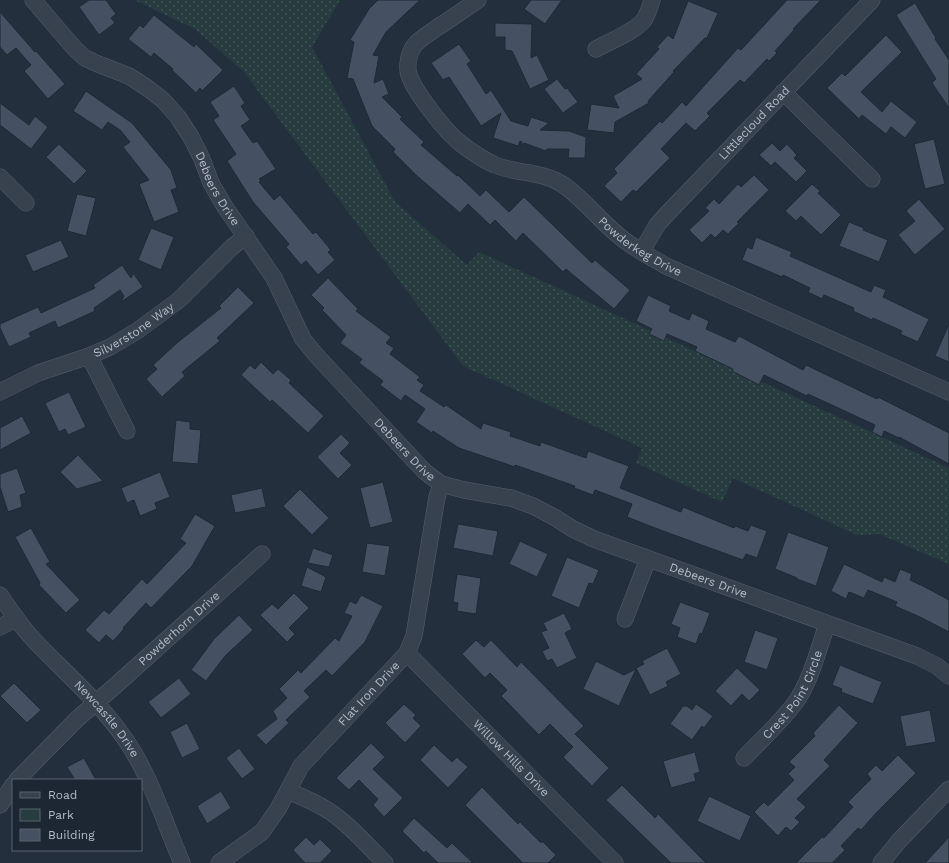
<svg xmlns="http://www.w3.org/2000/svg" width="949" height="863" font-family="'Work Sans',sans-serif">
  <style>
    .green { fill: url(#green-dots) }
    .building { fill: #455162; stroke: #1f2835 }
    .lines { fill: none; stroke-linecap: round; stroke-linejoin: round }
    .minor-casing { stroke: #565f6c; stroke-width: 17 }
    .minor { stroke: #38414e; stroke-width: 16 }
    .labels { text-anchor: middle; stroke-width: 3.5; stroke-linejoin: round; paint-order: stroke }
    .street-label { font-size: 12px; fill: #b4bcc9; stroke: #1d2633 }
  </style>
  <defs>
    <pattern id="green-dots" width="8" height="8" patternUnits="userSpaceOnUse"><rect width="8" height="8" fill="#263c3f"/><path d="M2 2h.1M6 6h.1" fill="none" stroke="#435659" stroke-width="1.8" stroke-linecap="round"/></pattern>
  </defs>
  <rect width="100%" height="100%" fill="#242f3e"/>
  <polygon class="green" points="134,0 340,0 312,47 395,202 467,265 479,252 949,468 949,564 879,534 857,535 733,478 722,502 636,463 642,448 463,366 244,72 195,29"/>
  <g class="building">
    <polygon points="89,0 106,0 116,14 111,18 115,23 99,35 79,7"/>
    <polygon points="378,0 420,0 386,32 373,55 379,56 374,83 383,79 389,94 382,97 402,117 400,119 424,142 421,145 457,176 458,175 480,196 486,190 509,212 524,197 592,263 595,260 630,290 614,309 566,269 563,272 523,233 516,241 495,220 490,225 468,204 460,213 416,175 393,152 395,149 372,126 353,79 347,78 354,42 350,40 369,9"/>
    <polygon points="531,0 562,0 545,24 524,9"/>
    <polygon points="787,0 821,0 793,29 794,30 775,51 777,53 769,61 767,59 744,83 740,80 707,113 710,116 695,131 686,123 661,149 670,158 636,192 633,190 621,202 604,186 617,173 614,169 660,121 662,123 682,102 686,106 738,48 741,50"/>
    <polygon points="688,1 718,13 707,38 705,38 673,71 674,72 648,101 649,103 615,122 614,133 587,130 591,104 619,108 613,96 642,79 636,74 659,49 657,47 668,35 673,39"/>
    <polygon points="915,3 936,38 935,39 949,60 949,108 932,83 936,79 896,15"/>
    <polygon points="0,12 35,52 36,51 65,84 48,99 24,71 31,65 16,48 7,55 0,47"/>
    <polygon points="154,15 194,47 196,44 223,70 202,91 200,88 196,93 172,70 173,69 154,53 151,57 128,39 140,25 143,28"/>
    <polygon points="495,23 532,24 531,58 537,55 549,80 530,89 512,51 505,50 505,37 495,37"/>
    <polygon points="886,35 902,52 861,92 882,112 891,101 917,122 905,138 891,127 886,134 862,115 859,119 827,88 842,73 845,76"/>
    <polygon points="459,44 471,61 467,64 486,94 491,90 511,121 528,126 531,117 549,123 540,130 569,131 586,137 585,158 568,158 569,149 547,149 546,151 524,143 520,146 522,142 520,141 518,146 493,138 501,113 481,126 449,77 443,80 431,63"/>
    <polygon points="557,79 565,89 567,88 578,102 563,113 544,89"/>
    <polygon points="234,86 245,103 241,106 250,120 241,126 253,143 257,141 276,169 259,179 261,181 259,182 274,200 280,195 313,234 316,232 331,250 328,252 335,260 318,275 306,261 301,265 286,247 289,244 253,202 227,161 236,154 213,120 219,116 210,102"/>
    <polygon points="86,91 132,123 171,170 177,188 171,190 179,212 154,222 139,184 149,180 123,147 130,142 120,130 108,122 102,130 73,111"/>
    <polygon points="0,103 29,125 35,116 48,127 31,149 0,125"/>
    <polygon points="934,139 945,184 925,189 914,144"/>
    <polygon points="772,143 780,151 787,144 797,155 794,158 807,171 796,182 775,162 771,166 759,155"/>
    <polygon points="59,144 87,171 74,184 46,157"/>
    <polygon points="754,175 769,190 737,222 739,223 728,234 723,230 715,238 711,234 702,243 689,230 709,211 705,208 714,199 719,204 738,184 741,187"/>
    <polygon points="812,184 820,191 818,193 841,215 821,235 801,216 796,221 785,211"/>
    <polygon points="77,194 96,198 86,236 67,231"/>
    <polygon points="919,199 945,229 915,255 898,235 915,221 906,211"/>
    <polygon points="849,222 864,228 863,230 888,240 879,262 839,246"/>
    <polygon points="151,228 174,237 161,270 138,260"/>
    <polygon points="756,237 792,252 790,256 871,292 874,285 886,290 883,297 929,319 918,342 900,334 902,331 873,318 872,320 853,311 854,308 824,295 822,299 808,292 810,288 783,275 782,277 742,260 747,247 752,249"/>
    <polygon points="61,240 69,257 33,272 25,255"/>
    <polygon points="122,265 131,278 133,273 143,287 121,302 124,296 120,290 94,308 95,311 58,328 55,321 29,333 31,337 9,347 0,328 0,324 38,307 41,313 95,288 93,285"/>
    <polygon points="328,278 358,309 356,311 391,337 386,343 394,348 390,354 420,377 417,380 424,385 420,391 444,407 446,405 481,429 483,423 511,432 510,436 540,446 541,442 586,458 588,451 629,466 620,488 681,512 683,507 734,528 735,526 748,531 751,525 767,531 757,558 746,554 743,560 663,531 627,517 632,504 595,490 593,495 574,488 575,486 515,465 515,467 459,448 433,431 432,433 416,422 425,409 405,395 401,401 380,385 383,381 359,363 362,359 340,343 346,335 322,310 324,308 311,295"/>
    <polygon points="238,287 254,303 217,338 220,341 182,372 185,376 162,397 146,379 157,369 153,365 178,342 221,308 219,306"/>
    <polygon points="648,295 671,306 669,311 689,320 692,313 709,321 706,329 735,342 739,336 803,370 806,365 877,399 878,397 949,433 949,464 899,437 899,438 884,431 882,437 872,432 875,425 808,394 807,396 764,375 759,385 732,371 733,369 695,351 697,347 667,334 664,341 649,334 652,329 636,321"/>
    <polygon points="949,324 949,362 935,356"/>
    <polygon points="261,362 273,374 278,369 291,380 289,383 324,416 308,433 272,400 270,402 241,375 250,365 255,369"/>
    <polygon points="69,392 86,427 68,435 65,429 59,432 45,403"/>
    <polygon points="22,416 31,433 0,450 0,428"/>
    <polygon points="176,420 190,422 190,429 201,430 198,464 172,462"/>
    <polygon points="341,434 350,443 340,453 352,465 338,479 317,457"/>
    <polygon points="78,455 103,481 77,489 60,472"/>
    <polygon points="17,468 26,493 20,495 22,507 8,512 0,487 0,474"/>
    <polygon points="160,472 170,497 155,503 157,509 140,516 134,500 127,503 121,488"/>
    <polygon points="383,482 393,522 370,528 360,488"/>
    <polygon points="262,488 266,507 235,513 231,495"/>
    <polygon points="300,489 329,518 312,535 283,506"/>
    <polygon points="195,514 215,526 192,566 151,608 146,603 123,628 124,629 113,641 106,635 99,643 85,630 104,610 109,614 142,579 147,584 186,543 180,539"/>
    <polygon points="458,524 498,531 493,556 453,548"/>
    <polygon points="31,528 50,562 46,564 80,600 66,613 39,585 40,583 15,537"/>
    <polygon points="788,532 829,547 816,586 797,579 797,578 775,569"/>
    <polygon points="520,541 548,554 537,577 509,564"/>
    <polygon points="367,543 390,546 385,576 362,572"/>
    <polygon points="313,548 333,555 329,567 308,563"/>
    <polygon points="567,557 599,570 593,584 589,583 579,608 551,596"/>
    <polygon points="844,564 882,582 884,577 895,582 900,569 912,574 910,580 925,587 949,600 949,632 920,617 895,606 897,602 868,590 864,598 849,592 846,599 831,591"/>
    <polygon points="307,567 326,577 321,592 301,586"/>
    <polygon points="457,574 481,578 476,614 457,611 458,603 453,602"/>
    <polygon points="294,593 309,608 289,628 295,634 287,642 260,615 272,604 278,609"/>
    <polygon points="361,595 383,606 365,642 332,676 326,670 304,691 310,697 286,720 289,723 266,745 256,735 277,719 273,711 287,698 279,689 298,670 301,673 335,638 339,641 352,616 344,613 350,601 356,604"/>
    <polygon points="680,602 710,613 702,634 700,633 696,644 677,637 680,628 671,624"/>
    <polygon points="564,613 572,629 565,633 577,658 557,668 552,659 547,661 542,651 549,648 541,632 547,630 543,623"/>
    <polygon points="239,615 253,630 225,656 206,681 191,670 214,639"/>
    <polygon points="755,630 778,638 767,670 744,662"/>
    <polygon points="476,640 484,647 491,640 517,667 521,662 584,726 575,734 609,768 592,786 563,757 573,747 550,724 539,735 501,696 507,690 490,673 485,678 462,654"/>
    <polygon points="667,648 681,674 666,682 668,686 650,695 636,668 644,664 642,661"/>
    <polygon points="596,661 624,675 636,669 619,706 583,689"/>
    <polygon points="840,665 882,682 873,704 841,692 842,689 832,685"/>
    <polygon points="737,668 760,690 749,701 742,694 731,706 715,691"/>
    <polygon points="179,678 191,694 161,718 148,702"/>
    <polygon points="14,683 41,710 27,723 0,696"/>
    <polygon points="404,704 416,715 413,718 421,726 405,743 385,723"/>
    <polygon points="696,704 713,716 704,728 702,726 692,740 670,724 683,706 687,706 692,710"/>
    <polygon points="839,705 858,723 824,760 830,766 797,799 806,807 795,818 800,822 791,831 786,827 778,836 754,812 764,802 768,806 794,780 788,774 795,767 789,762 815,736 813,733"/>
    <polygon points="930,710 936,742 906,747 900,716"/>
    <polygon points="187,723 200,749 182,758 170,732"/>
    <polygon points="371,743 385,757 373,769 403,798 384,817 373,805 378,799 359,780 349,790 336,778"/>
    <polygon points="434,745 452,762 457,757 468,767 448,788 420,760"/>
    <polygon points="239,748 255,769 242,779 226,758"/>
    <polygon points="695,752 700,772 694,774 696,781 671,788 663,761"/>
    <polygon points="898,755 916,773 878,811 861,830 858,828 841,846 845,850 832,863 796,863 822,837 824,838 853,807 848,802 871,779 867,774 876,765 882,771"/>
    <polygon points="84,758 96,780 75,780 67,767"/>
    <polygon points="622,785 655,818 658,814 706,863 671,863 606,800"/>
    <polygon points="482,787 518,824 520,822 541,843 542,841 556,855 548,863 523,863 465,805"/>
    <polygon points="221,791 231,808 207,824 197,806"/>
    <polygon points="709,796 751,816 740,841 697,821"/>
    <polygon points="414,818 447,848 452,843 473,863 438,863 426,851 424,853 402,831"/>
    <polygon points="306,837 314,845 320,839 332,851 320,863 305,863 293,850"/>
    <polygon points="949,837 949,863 925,863"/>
  </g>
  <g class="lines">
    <defs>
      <g id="minor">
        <path id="s1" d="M33 0 75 49 85 58 98 64 129 76 146 87 163 100 178 117 191 137 202 159 211 183 225 207 274 278 303 339 316 355 424 471 441 484 464 490 511 498 533 506 554 517 573 529 594 539 917 656 937 666 949 676"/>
        <path id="s2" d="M478 0C465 9 452 18 438 27 430 33 420 38 414 46 409 53 406 66 409 75 414 91 445 131 459 142 470 151 482 159 495 165 517 174 542 171 562 184 583 198 598 219 618 235 632 248 650 256 666 266L949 392"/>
        <path d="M596 49C610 41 633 33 644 20 648 14 650 7 652 0"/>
        <polyline points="783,92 872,179"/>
        <polyline points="0,177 26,203"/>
        <path id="s3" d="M642 251 657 225 665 216 872 0"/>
        <polyline points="89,356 127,431"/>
        <path id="s4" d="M0 392 38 373 89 356 110 347 137 331 179 300 232 247 246 236"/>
        <path id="s5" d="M0 595C10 610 20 625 33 639 64 672 100 702 125 739 151 776 164 822 182 863"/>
        <polyline points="625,619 648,559"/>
        <polyline points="0,627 16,619"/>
        <path id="s6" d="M407 653 615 863"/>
        <path id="s7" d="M744 758C761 740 780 723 795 703 810 683 819 648 827 624"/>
        <path id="s8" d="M17 780 77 719 115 686 262 554"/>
        <path d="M288 791C303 797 319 804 332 813 352 827 368 846 385 863"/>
        <polyline points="0,805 13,785"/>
        <path id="s9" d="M219 863 262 832 278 809 301 766 407 653 414 636 437 497 441 484"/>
        <polyline points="881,863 898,842 949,789"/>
      </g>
    </defs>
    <use href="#minor" class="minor-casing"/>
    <use href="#minor" class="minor"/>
  </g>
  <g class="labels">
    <g class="street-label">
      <text dy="4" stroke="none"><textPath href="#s3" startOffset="171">Littlecloud Road</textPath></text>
      <text dy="4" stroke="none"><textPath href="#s1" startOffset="272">Debeers Drive</textPath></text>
      <text dy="4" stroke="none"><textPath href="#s2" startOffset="407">Powderkeg Drive</textPath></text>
      <text dy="4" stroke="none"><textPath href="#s4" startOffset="148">Silverstone Way</textPath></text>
      <text dy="4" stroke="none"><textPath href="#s1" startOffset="596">Debeers Drive</textPath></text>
      <text dy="4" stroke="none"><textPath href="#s1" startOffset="932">Debeers Drive</textPath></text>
      <text dy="4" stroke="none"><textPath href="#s8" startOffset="222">Powderhorn Drive</textPath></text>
      <text dy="4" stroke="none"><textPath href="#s7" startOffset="81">Crest Point Circle</textPath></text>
      <text dy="4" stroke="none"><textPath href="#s9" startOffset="229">Flat Iron Drive</textPath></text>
      <text dy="4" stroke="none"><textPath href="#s5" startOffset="164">Newcastle Drive</textPath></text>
      <text dy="4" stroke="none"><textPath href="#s6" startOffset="148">Willow Hills Drive</textPath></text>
    </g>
  </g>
  <rect x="12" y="779" width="130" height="72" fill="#1d2633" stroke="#59626f"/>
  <rect x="20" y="792" width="20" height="6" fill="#38414e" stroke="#59626f"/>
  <text x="48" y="799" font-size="12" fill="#b4bcc9">Road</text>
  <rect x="20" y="809" width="20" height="12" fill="#263c3f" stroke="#59626f"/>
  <text x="48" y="819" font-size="12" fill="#b4bcc9">Park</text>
  <rect x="20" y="829" width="20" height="12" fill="#455162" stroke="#59626f"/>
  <text x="48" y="839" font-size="12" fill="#b4bcc9">Building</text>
</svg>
